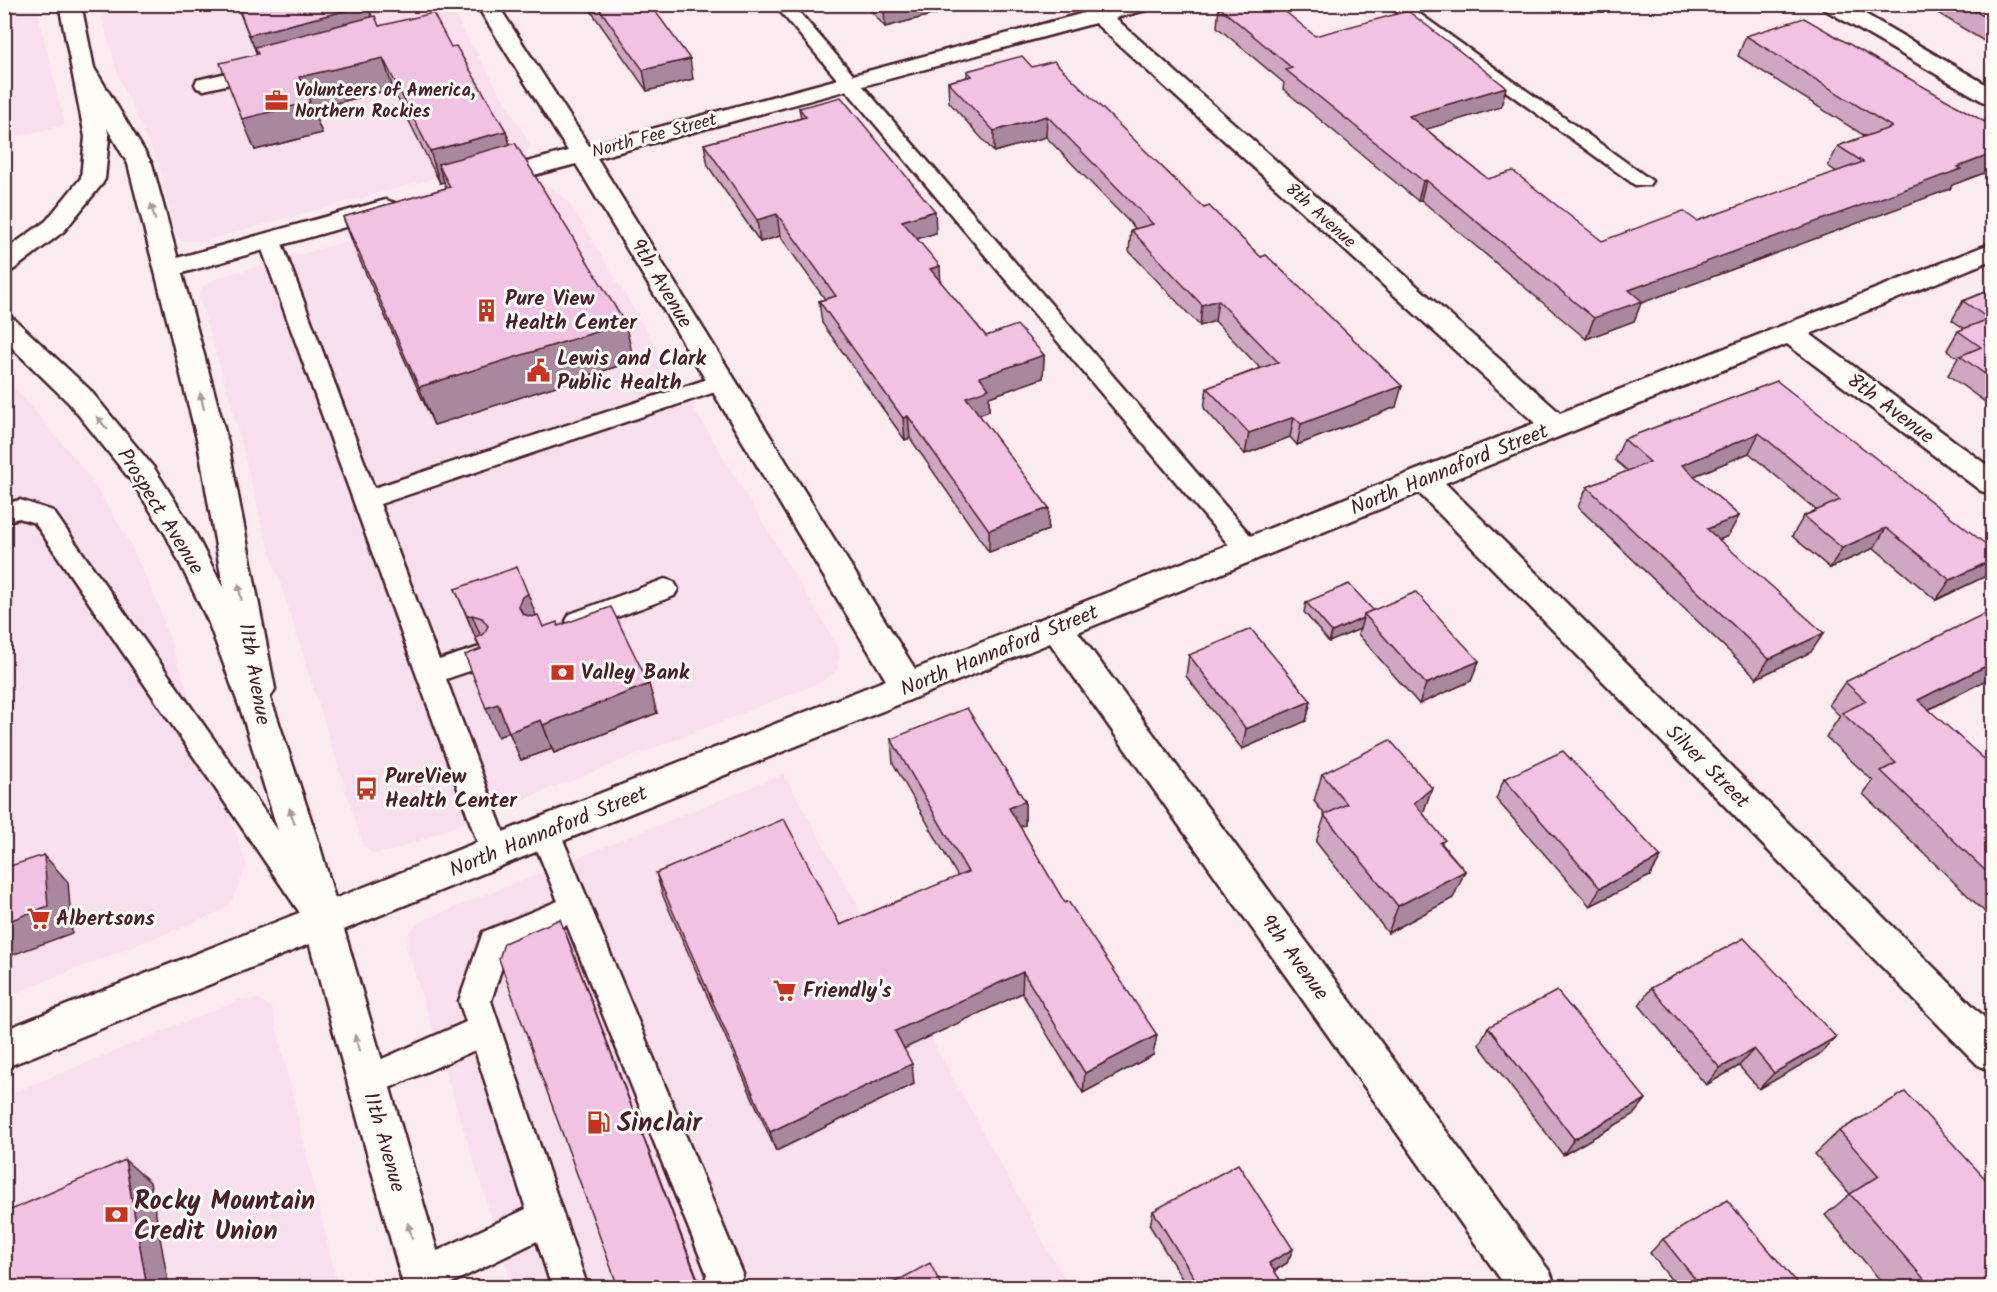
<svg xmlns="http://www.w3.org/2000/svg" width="1997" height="1292" font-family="Kalam,sans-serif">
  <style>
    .built { fill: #f8dfed }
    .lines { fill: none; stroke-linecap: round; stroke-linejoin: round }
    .service-casing { stroke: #4a1f2b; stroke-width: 5 }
    .minor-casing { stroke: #4a1f2b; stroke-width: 5 }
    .secondary-casing { stroke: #4a1f2b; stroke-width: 5 }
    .trunk-casing { stroke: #4a1f2b; stroke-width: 5 }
    .service { fill: #fdfcf7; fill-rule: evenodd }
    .minor { fill: #fdfcf7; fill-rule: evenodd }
    .secondary { fill: #fdfcf7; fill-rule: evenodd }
    .trunk { fill: #fdfcf7; fill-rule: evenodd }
    .wall { fill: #d0a7c3; stroke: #4a1f2b; stroke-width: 1.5 }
    .shaded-wall { fill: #a9889f; stroke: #4a1f2b; stroke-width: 1.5 }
    .building { fill: #f2c2e3; stroke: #4a1f2b; stroke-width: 1.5 }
    .oneway { fill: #ac999b }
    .labels { text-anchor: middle; stroke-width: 6; stroke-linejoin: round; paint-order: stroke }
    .far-poi-label { font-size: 18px; font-weight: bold; fill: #4a1f2b; stroke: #fdfcf7; text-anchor: start }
    .far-street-label { font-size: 18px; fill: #4a1f2b; stroke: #fdfcf7 }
    .street-label { font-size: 21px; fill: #4a1f2b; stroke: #fdfcf7 }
    .poi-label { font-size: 21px; font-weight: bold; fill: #4a1f2b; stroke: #fdfcf7; text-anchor: start }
    .near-poi-label { font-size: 26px; font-weight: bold; fill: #4a1f2b; stroke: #fdfcf7; text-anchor: start }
  </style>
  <rect width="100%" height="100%" fill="#faebf1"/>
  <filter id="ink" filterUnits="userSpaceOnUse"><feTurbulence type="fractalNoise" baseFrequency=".0167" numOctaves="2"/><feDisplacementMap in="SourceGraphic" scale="12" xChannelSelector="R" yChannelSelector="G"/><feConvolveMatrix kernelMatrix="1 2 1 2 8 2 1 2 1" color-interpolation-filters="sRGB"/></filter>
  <g filter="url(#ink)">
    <g class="built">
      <polygon points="4,5 36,5 65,125 5,139"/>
      <polygon points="98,5 448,5 530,144 526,152 513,157 203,241 181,241 176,235 158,163 120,81"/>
      <polygon points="537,188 552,188 569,202 840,650 837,670 822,682 395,850 373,854 363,845 263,529 230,400 198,295 203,286 219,277"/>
      <polygon points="4,379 27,401 89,476 128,539 158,604 247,866 231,903 215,914 5,997"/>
      <polygon points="784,774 1069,1287 513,1287 406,946 409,932 419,922"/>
      <polygon points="258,999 272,1008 338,1287 5,1288 5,1096 239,1000"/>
    </g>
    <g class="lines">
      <defs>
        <g id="service">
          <polygon points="774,4 792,4 1257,543 1261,550 1257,557 1248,559 1239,557"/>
          <polygon points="1386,4 1406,4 1652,181 1649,185 1635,185"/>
          <polygon points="261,65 268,67 270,71 268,75 204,90 197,88 195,84 197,80"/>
          <polygon points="270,235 277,237 281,241 374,488 714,377 722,374 730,377 734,382 730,387 380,504 439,660 483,646 493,649 497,656 493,663 446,679 511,852 507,861 496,865 485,861 481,852 259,241 263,237"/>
          <polygon points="20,500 53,511 322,893 326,903 322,913 311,916 300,913 35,523 19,518 4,522 4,504"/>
          <polygon points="665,579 674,582 678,589 674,596 579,631 570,628 566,621 570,614"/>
          <polygon points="545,819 556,823 743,1274 739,1288 703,1288 707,1274 567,925 507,951 491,1001 588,1288 552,1288 537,1241 441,1288 409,1288 405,1277 410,1264 526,1209 475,1050 369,1097 357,1092 352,1081 357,1070 466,1022 459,1001 483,932 558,901 530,832 534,823"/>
        </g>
        <g id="minor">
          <path d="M476 4H497L589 146 1084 13 1077 4H1100L1104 8 1116 4H1152L1150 9 1115 18 1560 413 1992 243V260L1810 334 1992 469V494L1981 491 1787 344 1445 483 1992 1025V1071L1978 1065 1419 493 1078 632 1550 1272 1556 1288H1507L1050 643 4 1068V1030L886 680 576 164 488 187 479 185 476 180 479 175 568 151ZM1095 23 1535 423 915 669 597 158Z"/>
          <polygon points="1822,4 1848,4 1992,88 1992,104 1984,102 1824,9"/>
          <polygon points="386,200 395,203 399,208 395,213 168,277 159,275 155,269 159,263"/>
        </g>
        <polygon id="secondary" points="59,4 81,4 94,68 152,164 228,443 275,689 270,698 258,702 246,698 241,689 198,443 128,164 107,128 109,137 105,179 102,184 64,231 13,270 4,272 4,251 46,221 81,178 85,137"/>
        <polygon id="trunk" points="4,317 14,319 89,389 154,468 195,533 240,621 276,714 320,847 448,1288 404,1288 283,847 242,714 208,621 166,535 133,483 69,403 4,340"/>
      </defs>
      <use href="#service" class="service-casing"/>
      <use href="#minor" class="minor-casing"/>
      <use href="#secondary" class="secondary-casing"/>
      <use href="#trunk" class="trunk-casing"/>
      <use href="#service" class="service"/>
      <use href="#minor" class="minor"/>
      <use href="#secondary" class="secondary"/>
      <use href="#trunk" class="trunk"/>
    </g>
    <g class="wall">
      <polygon points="236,4 368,4 372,17 379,26 451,47 506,131 510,144 634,361 434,425 357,254 343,217 446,188 444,182 440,183 393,89 312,109 322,133 255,150 257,54"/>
      <polygon points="586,4 650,4 693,79 647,91"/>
      <polygon points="865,4 974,4 885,27"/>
      <polygon points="1923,4 1992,4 1992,46"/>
      <polygon points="1219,7 1315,36 1506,87 1501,107 1426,129 1488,179 1602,241 1697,221 1837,172 1828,166 1838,146 1865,136 1738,56 1746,36 1992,126 1992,170 1952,185 1950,189 1641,303 1634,321 1586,339 1421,200 1418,201 1283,89 1284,83 1217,27"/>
      <polygon points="1032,67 1396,407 1297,445 1290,437 1245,454 1204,408 1207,388 1260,368 1215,321 1200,326 1129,251 1131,230 1136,229 1046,137 994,152 949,102 948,82 967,77 967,71"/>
      <polygon points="799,108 936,233 917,239 940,282 986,336 1044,355 1043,378 989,397 989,411 979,415 1048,530 989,552 910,438 905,440 822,323 819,301 825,299 780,236 760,242 708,166 704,144 801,118"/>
      <polygon points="1992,289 1992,407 1948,375 1958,358 1947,350 1958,331 1965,329 1952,320 1963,301"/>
      <polygon points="1777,381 1986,576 1936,600 1874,548 1830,568 1792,536 1804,516 1816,510 1749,453 1694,476 1739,516 1728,536 1719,540 1811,652 1757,678 1578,507 1587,487 1628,471 1615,460 1624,439"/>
      <polygon points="455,589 536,616 543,627 558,626 657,713 554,753 552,749 521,760 509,732 498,737 481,650"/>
      <polygon points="1306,602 1373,610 1479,661 1471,681 1419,704 1358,634 1360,629 1329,642 1304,612"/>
      <polygon points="1189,655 1311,701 1306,721 1242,749 1186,676"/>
      <polygon points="1992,677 1928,710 1992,766 1992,919 1863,794 1873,781 1826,737 1840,716 1829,705 1845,682"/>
      <polygon points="891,739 1025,801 1025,825 1020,827 1153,1055 1083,1093 1022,993 904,1048 914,1084 776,1151 663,896 656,873 840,925 958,877 893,763"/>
      <polygon points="1322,774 1432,788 1423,813 1443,845 1465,871 1453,898 1388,933 1316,842 1325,815 1314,801"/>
      <polygon points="1504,779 1661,857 1650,876 1590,906 1496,799"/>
      <polygon points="1651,988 1836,1037 1820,1054 1759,1089 1739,1066 1706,1085 1639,1005"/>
      <polygon points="1488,1027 1646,1099 1633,1115 1563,1155 1479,1045"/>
      <polygon points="1839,1131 1992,1287 1886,1287 1825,1215 1850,1194 1815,1154"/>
      <polygon points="1153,1211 1293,1249 1287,1263 1274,1271 1285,1287 1187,1287 1150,1226"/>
      <polygon points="1663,1239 1800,1287 1677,1287 1650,1253"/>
    </g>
    <g class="shaded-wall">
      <polygon points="905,4 974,4 885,27 884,10"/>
      <polygon points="368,5 377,34 261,63 249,35"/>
      <polygon points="383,58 393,89 312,109 322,133 255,150 242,119 299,77"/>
      <polygon points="690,59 693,79 647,91 643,70"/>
      <polygon points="1506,87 1501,107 1404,136 1409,116"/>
      <polygon points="1047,116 1046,137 994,152 994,131"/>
      <polygon points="506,131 515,162 438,164 444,182 440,183 430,151"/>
      <polygon points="1992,154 1992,170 1952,185 1950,189 1641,303 1634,321 1586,339 1594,318 1629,290"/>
      <polygon points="1426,180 1421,200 1418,201 1423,181"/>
      <polygon points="935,211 936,233 903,243 902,221"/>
      <polygon points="777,214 780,236 760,242 757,220"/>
      <polygon points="940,266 941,288 930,269"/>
      <polygon points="1218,300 1215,321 1200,326 1202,305"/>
      <polygon points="625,323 634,361 434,425 419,387"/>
      <polygon points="1044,355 1043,378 989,397 989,411 966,419 966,397 980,377"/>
      <polygon points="1402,386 1396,407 1297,445 1301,424"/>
      <polygon points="908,416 910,438 905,440 903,418"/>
      <polygon points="1294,417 1290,437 1245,454 1249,433"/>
      <polygon points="1759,433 1749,453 1673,485 1682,465"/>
      <polygon points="1049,508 1048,530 989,552 989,530"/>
      <polygon points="1739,516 1728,536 1697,549 1707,529"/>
      <polygon points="1886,528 1874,548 1830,568 1842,548"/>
      <polygon points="1992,560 1992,567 1986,576 1936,600 1950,580"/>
      <polygon points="528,594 539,623 532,626 518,606 522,597"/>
      <polygon points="472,615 484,644 478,645 467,616"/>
      <polygon points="1363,618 1360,629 1329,642 1332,632"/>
      <polygon points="1824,633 1811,652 1757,678 1769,659"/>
      <polygon points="1479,661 1471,681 1419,704 1426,684"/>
      <polygon points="1992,663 1992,677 1900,724 1918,700"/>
      <polygon points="649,684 657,713 554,753 543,725"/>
      <polygon points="1311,701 1306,721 1242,749 1246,729"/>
      <polygon points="498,704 509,732 498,737 486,708"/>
      <polygon points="541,720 552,749 521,760 509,732"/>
      <polygon points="1432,788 1422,816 1414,803"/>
      <polygon points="1025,801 1025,825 1009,831 1009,808"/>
      <polygon points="44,855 68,882 72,933 4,958 4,923"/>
      <polygon points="1661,857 1650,876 1590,906 1600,888"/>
      <polygon points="1465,871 1453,898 1388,933 1398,906"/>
      <polygon points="564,929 701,1287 692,1287"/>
      <polygon points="1023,972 1022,993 897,1052 895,1031"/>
      <polygon points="1157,1035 1153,1055 1083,1093 1085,1073"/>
      <polygon points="1836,1037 1820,1054 1759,1089 1774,1073"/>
      <polygon points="1754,1049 1739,1066 1706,1085 1720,1068"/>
      <polygon points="912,1064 914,1084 776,1151 770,1132"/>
      <polygon points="1646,1099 1633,1115 1563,1155 1574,1139"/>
      <polygon points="125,1160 150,1182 169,1287 147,1287"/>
      <polygon points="1293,1249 1287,1263 1264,1277 1269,1263"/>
    </g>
    <g class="building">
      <polygon points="237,4 368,4 368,5 249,35"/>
      <polygon points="596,4 650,4 690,59 643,70"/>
      <polygon points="879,4 905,4 884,10"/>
      <polygon points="1230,4 1276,4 1315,36 1408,11 1506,87 1409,116 1488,179 1513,171 1602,241 1683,211 1697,221 1863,162 1838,146 1892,127 1746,36 1804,18 1992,126 1992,154 1958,167 1961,169 1629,290 1642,301 1594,318 1426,180 1423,181 1286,70 1292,68 1219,7"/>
      <polygon points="1963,4 1992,4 1992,21"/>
      <polygon points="433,13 451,47 456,46 506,131 430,151 383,58 299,77 310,102 242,119 220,63 258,54 255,47 375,16 379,26"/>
      <polygon points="1022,56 1032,67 1054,61 1204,208 1209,206 1261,257 1266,255 1402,386 1301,424 1294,417 1249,433 1207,388 1278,362 1218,300 1202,305 1131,230 1153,224 1047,116 994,131 948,82 972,76 967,71"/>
      <polygon points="841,97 935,211 902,221 940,266 930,269 986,336 1017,325 1044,355 980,377 989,389 966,397 1049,508 989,530 908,416 903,418 819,301 836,296 777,214 757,220 704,144 806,117 799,108"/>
      <polygon points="515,143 625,323 419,387 343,217 450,187 438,164"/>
      <polygon points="1992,289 1992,379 1960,356 1981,347 1958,331 1989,319 1963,301"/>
      <polygon points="1777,381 1992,549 1992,560 1950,580 1886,528 1842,548 1804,516 1840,500 1759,433 1682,465 1739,516 1707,529 1824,633 1769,659 1587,487 1650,462 1624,439"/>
      <polygon points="517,567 528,594 522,597 518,606 523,614 532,617 538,615 543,627 557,622 558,626 611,607 649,684 543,725 541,720 509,732 498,704 486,708 465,655 481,649 476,638 483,635 488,626 482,618 472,615 467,616 455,589"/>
      <polygon points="1349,584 1373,610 1364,614 1363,618 1332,632 1306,602"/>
      <polygon points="1416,592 1479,661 1426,684 1364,614"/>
      <polygon points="1992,610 1992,663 1918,700 1992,766 1992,877 1881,771 1896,763 1842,713 1866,701 1845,682"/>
      <polygon points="1251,629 1311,701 1246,729 1189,655"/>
      <polygon points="967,708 1025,801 1009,808 1065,903 1068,901 1157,1035 1085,1073 1023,972 895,1031 912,1064 770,1132 656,873 784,819 840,925 968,872 891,739"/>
      <polygon points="1390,740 1432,788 1414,803 1445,840 1440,843 1465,871 1398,906 1324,815 1347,804 1322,774"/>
      <polygon points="1563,751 1661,857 1600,888 1504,779"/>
      <polygon points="44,855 48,906 4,923 4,868"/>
      <polygon points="560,919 699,1284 692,1287 618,1287 499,959 504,943"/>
      <polygon points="1744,938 1836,1037 1774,1073 1754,1049 1720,1068 1651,988"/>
      <polygon points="1557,991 1646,1099 1574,1139 1488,1027"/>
      <polygon points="1905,1092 1992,1186 1992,1287 1931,1287 1850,1194 1879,1176 1839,1131"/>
      <polygon points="125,1160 147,1287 4,1287 4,1213"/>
      <polygon points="1238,1164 1293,1249 1269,1263 1285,1287 1200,1287 1153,1211"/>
      <polygon points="1727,1200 1800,1287 1693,1287 1699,1284 1663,1239"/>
      <polygon points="930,1263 942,1287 886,1287"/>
    </g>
    <defs><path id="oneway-solid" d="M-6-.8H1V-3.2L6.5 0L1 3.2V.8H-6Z" transform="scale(1.5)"/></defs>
    <g class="oneway">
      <use href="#oneway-solid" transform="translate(153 212) rotate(-105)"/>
      <use href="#oneway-solid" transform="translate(202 401) rotate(-104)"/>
      <use href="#oneway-solid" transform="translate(102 423) rotate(-130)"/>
      <use href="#oneway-solid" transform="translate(240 592) rotate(-100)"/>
      <use href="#oneway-solid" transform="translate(292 816) rotate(-108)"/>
      <use href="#oneway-solid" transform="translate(357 1043) rotate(-105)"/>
      <use href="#oneway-solid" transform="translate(410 1231) rotate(-106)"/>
    </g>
  </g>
  <defs>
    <symbol id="office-bare" viewBox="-9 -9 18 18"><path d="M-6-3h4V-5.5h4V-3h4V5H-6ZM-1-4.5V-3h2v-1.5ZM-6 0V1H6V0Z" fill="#c8321e" stroke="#fdfcf7" stroke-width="2.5" paint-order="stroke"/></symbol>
    <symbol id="building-bare" viewBox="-9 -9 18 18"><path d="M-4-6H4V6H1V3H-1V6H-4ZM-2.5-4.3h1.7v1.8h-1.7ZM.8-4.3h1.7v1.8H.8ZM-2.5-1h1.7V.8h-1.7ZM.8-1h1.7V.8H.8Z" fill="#c8321e" stroke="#fdfcf7" stroke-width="2.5" paint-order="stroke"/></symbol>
    <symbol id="civic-bare" viewBox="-9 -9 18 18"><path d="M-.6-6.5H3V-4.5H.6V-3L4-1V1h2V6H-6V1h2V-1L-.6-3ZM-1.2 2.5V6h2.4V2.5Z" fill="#c8321e" stroke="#fdfcf7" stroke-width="2.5" paint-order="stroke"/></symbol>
    <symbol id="bank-bare" viewBox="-9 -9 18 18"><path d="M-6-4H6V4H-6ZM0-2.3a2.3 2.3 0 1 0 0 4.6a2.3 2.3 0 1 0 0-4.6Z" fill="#c8321e" stroke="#fdfcf7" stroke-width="2.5" paint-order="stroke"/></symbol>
    <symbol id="bus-bare" viewBox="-9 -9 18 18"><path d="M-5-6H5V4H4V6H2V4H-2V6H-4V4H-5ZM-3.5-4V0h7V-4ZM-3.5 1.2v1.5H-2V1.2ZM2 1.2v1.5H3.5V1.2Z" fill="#c8321e" stroke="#fdfcf7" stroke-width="2.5" paint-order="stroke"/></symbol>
    <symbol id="supermarket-bare" viewBox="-9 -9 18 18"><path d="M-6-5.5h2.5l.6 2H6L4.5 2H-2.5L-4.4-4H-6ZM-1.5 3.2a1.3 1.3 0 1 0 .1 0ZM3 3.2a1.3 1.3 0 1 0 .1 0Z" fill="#c8321e" stroke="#fdfcf7" stroke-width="2.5" paint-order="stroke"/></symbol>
    <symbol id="fuel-bare" viewBox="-9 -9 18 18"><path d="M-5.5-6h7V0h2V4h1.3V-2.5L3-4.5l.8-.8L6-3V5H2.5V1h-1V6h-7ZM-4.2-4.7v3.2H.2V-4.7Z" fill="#c8321e" stroke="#fdfcf7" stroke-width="2.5" paint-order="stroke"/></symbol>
  </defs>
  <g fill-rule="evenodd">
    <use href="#office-bare" x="260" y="84" width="33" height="33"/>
    <use href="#building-bare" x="470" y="294" width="33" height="33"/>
    <use href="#civic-bare" x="522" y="354" width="33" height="33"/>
    <use href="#bank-bare" x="546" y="656" width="33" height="33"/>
    <use href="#bus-bare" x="350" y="772" width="33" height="33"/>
    <use href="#supermarket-bare" x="22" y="902" width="33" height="33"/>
    <use href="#supermarket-bare" x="768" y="974" width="33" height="33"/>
    <use href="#fuel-bare" x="582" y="1106" width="33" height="33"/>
    <use href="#bank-bare" x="100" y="1198" width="33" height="33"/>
  </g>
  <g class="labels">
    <g class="far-poi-label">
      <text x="295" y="96">Volunteers of America,<tspan x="295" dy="21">Northern Rockies</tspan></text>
    </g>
    <g class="far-street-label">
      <text transform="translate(654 135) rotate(-15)" y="6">North Fee Street</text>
      <text transform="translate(1321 215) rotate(42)" y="6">8th Avenue</text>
    </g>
    <g class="street-label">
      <text transform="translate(662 283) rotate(59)" y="7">9th Avenue</text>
      <text transform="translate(1891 408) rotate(37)" y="7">8th Avenue</text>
      <text transform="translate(1449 469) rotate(-22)" y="7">North Hannaford Street</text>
      <text transform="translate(161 511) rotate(58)" y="7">Prospect Avenue</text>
      <text transform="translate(999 650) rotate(-22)" y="7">North Hannaford Street</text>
      <text transform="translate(255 674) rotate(80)" y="7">11th Avenue</text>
      <text transform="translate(1708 766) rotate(45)" y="7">Silver Street</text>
      <text transform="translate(548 831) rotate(-22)" y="7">North Hannaford Street</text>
      <text transform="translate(1295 957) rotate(54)" y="7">9th Avenue</text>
      <text transform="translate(385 1142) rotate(74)" y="7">11th Avenue</text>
    </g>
    <g class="poi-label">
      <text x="505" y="305">Pure View<tspan x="505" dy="24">Health Center</tspan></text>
      <text x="557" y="365">Lewis and Clark<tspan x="557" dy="24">Public Health</tspan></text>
      <text x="581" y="679">Valley Bank</text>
      <text x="385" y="783">PureView<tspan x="385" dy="24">Health Center</tspan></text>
      <text x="56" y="925">Albertsons</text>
      <text x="803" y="997">Friendly's</text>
    </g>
    <g class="near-poi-label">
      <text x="617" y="1131">Sinclair</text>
      <text x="134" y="1209">Rocky Mountain<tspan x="134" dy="30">Credit Union</tspan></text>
    </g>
  </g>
  <rect width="1997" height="1292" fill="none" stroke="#fdfcf7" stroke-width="24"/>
  <rect x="12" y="12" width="1973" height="1268" fill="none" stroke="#4a1f2b" stroke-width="2" filter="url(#ink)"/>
</svg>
